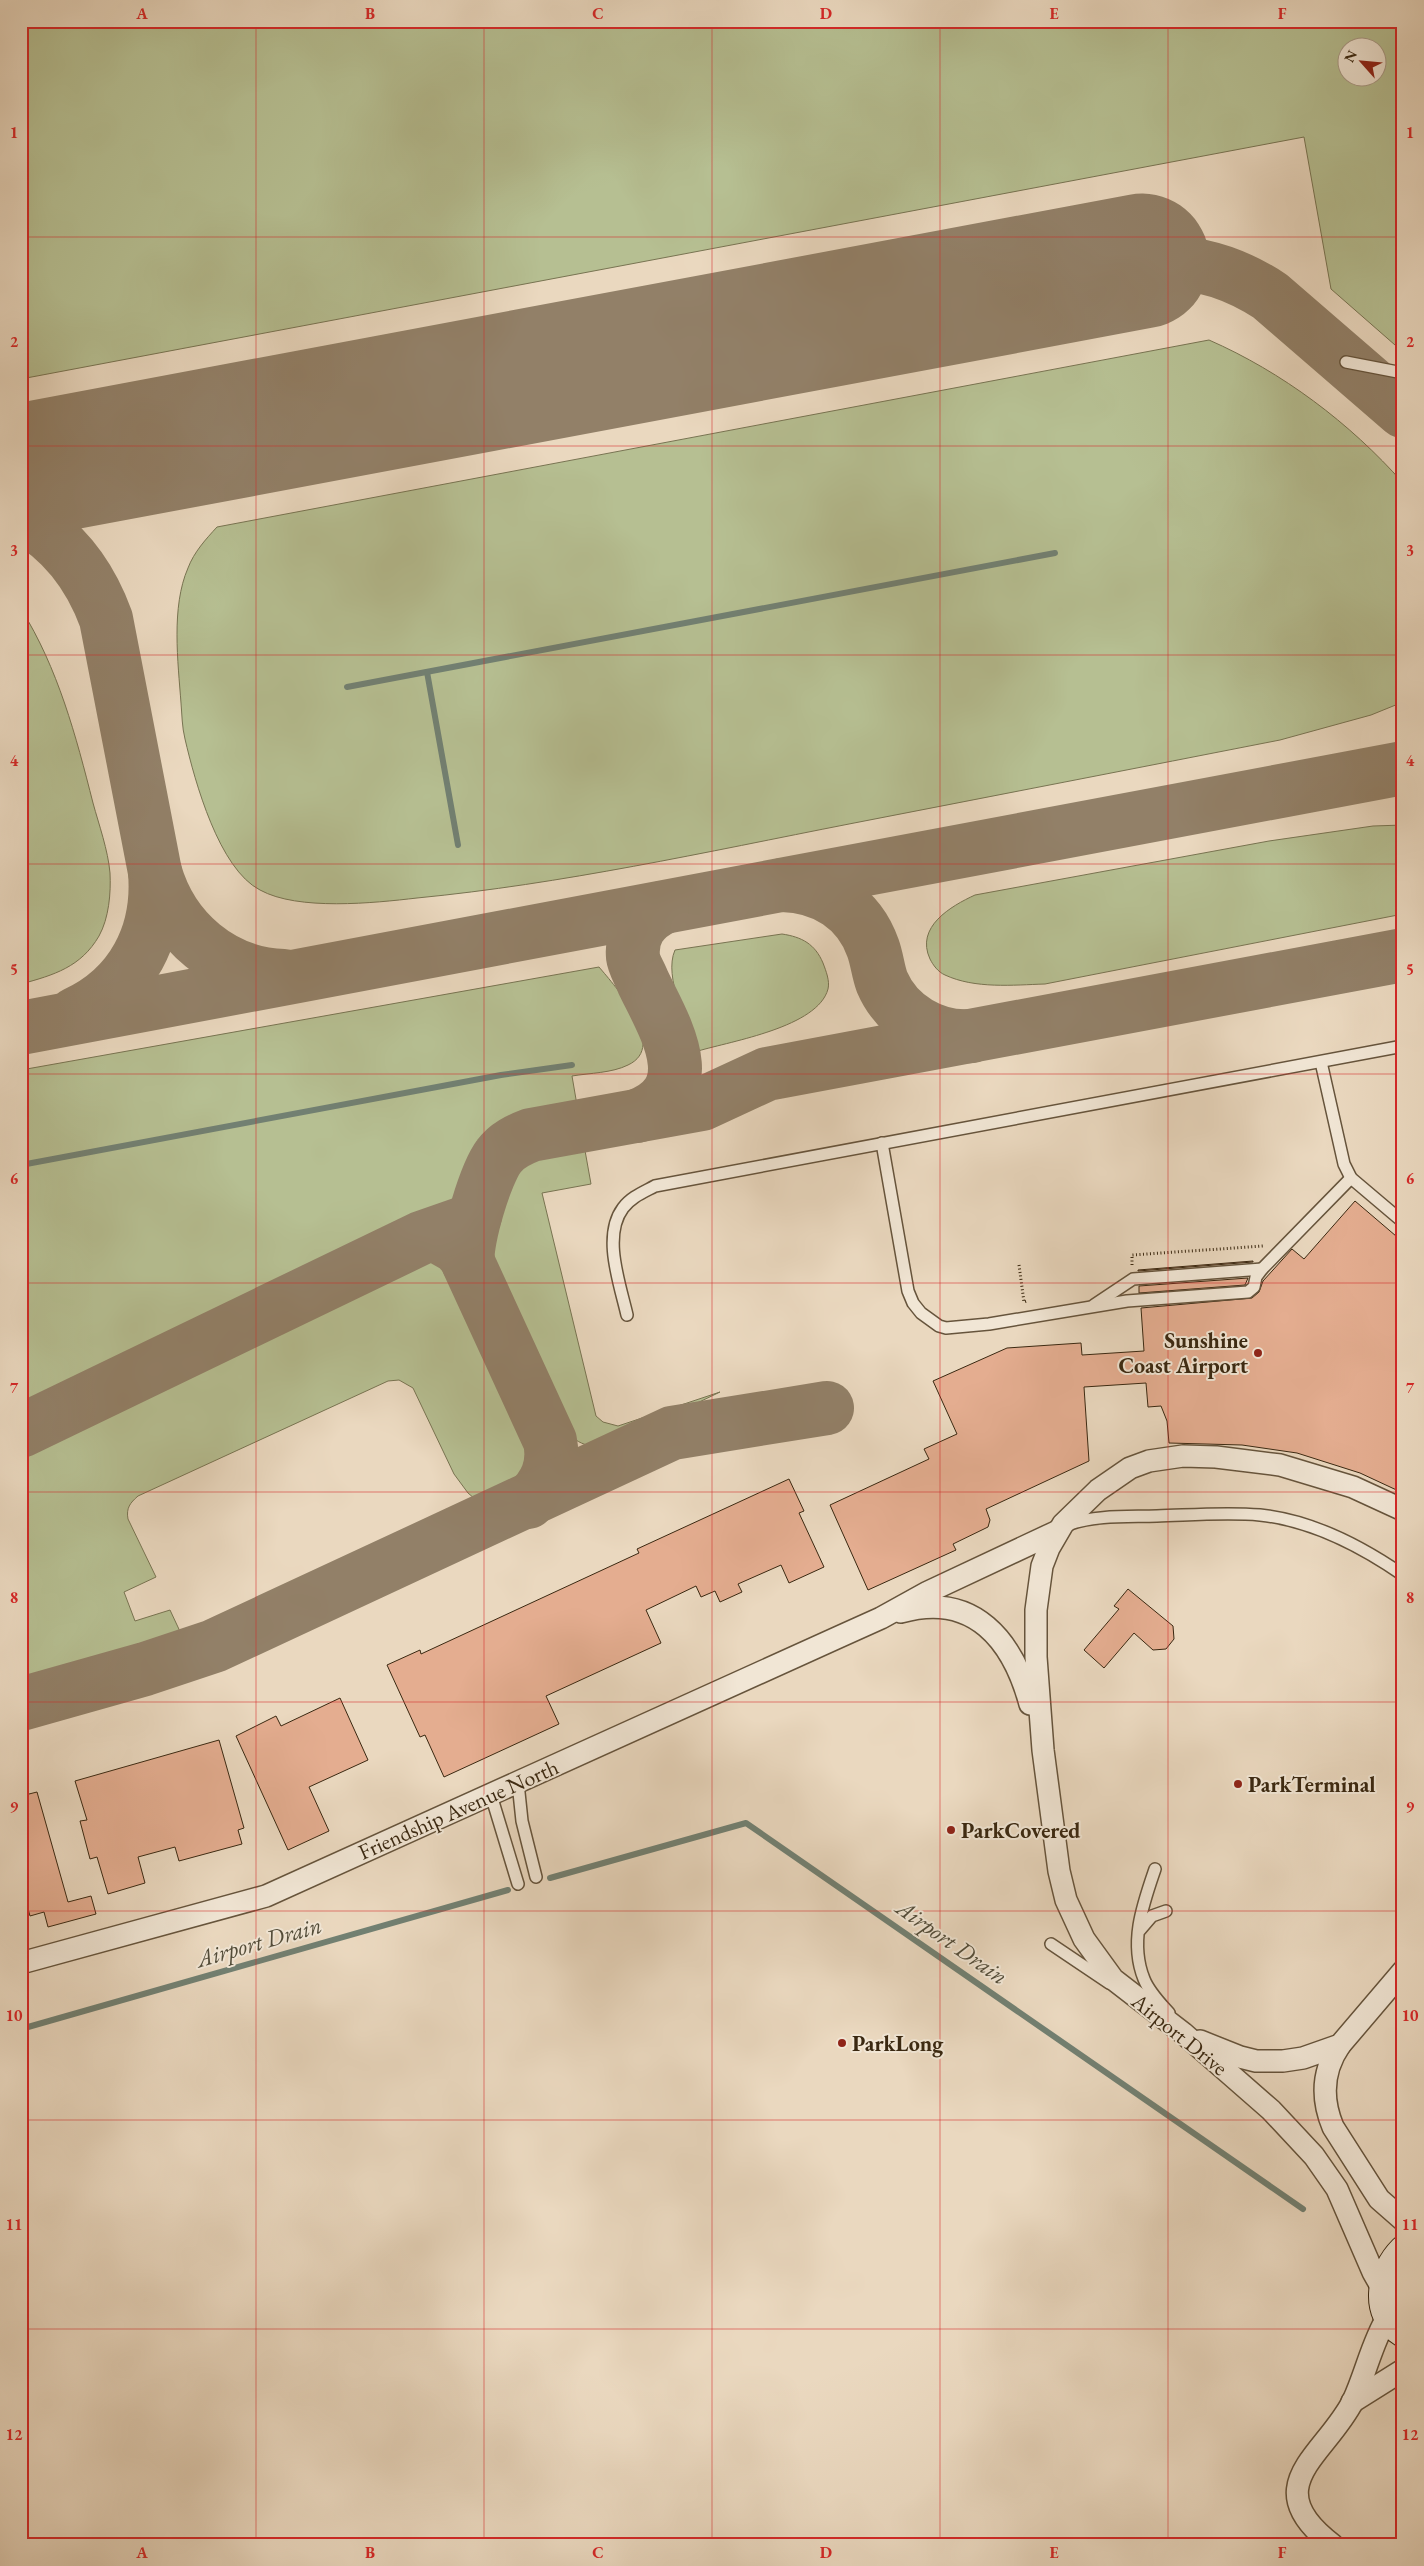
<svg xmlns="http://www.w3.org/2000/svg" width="1424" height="2566" font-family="'EB Garamond',serif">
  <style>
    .green { fill: #b6bf92; stroke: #787452; fill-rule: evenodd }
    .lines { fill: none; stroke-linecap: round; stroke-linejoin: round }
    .stream { stroke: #728072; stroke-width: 6 }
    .taxiway { stroke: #928068; stroke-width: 54 }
    .runway { stroke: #928068; stroke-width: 135 }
    .building { fill: #e4ad90; stroke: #3a2811 }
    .lane-casing { stroke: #66543c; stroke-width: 14 }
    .street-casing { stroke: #66543c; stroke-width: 24 }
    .secondary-casing { stroke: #3a2811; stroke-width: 30 }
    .path { stroke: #3a2811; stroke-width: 3; stroke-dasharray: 1 2.5; stroke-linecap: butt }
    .lane { stroke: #f1e6d5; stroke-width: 11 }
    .street { stroke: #f1e6d5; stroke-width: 21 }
    .secondary { stroke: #f1e6d5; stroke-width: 28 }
    .grid { fill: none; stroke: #d62828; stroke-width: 1; stroke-opacity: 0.55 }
    .poi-dot { fill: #8f2418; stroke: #f1e6d5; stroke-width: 2 }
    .labels { text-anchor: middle; stroke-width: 4; stroke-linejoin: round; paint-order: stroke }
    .poi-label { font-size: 22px; font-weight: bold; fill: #3a2811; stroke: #f1e6d5; text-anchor: start }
    .street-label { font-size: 22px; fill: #3a2811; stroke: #f1e6d5 }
    .water-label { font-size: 24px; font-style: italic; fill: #524c39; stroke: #f1e6d5 }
    .neatline { fill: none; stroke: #d62828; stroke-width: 2 }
    .grid-label { font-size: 16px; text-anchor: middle; font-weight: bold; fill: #d62828 }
  </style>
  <rect width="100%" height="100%" fill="#ead8bf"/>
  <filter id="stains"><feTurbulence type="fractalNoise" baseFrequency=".004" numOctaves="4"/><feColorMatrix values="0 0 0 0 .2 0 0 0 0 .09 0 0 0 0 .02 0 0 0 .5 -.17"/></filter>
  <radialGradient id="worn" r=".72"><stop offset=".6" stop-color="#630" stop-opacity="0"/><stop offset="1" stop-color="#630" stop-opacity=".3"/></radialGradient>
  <g class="green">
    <path d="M21 21H1403V352L1331 289 1304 137 21 379ZM1346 48H1376V78H1346Z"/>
    <path d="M1209 340C1282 372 1350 423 1403 483V702L1371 715 1280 740C1137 768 993 796 849 824 706 852 562 884 417 898 374 903 298 911 260 890 219 869 195 782 185 739 182 727 182 715 181 703 178 662 171 607 188 568 194 552 206 539 217 527Z"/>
    <path d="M21 609C58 668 76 736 93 803 99 825 108 850 110 873 111 893 109 918 99 936 81 967 54 975 21 984Z"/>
    <path d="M1403 825V914L1045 984C1013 985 975 989 945 975 938 972 933 965 930 959 915 927 951 906 975 895L1269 841 1373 826Z"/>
    <path d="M782 934C802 937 815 944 823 963 826 971 830 981 828 989 818 1027 732 1041 698 1051 688 1026 663 977 675 950Z"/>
    <path d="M599 967C615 986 669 1046 628 1065 612 1073 590 1073 572 1076L578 1111C494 1125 487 1125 461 1208L21 1416V1070Z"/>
    <path d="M584 1145 591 1184 542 1193 596 1416 603 1422 618 1426 720 1392 606 1447C587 1448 574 1442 562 1427L488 1271C487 1264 485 1256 485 1248 486 1228 504 1176 521 1164 539 1153 564 1150 584 1145Z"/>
    <path d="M427 1258 437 1259 449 1266 532 1442C542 1482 512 1491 482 1505L468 1493 454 1474 413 1388 399 1380 388 1381 138 1496C130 1503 126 1508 128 1519L156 1577 124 1592 135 1621 170 1610 184 1640 21 1686V1445L412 1260Z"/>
  </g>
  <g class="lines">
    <g class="stream">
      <polyline points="427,672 458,845"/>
      <polyline points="347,687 1055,553"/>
      <polyline points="21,1165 501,1075 572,1065"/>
      <polyline points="550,1878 746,1823 1303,2209"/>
      <polyline points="21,2029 508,1890"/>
    </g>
    <g class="taxiway">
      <path d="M953 296 1145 263C1190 259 1232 271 1270 296L1403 411"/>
      <path d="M21 516C63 539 90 575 106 619L155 872C160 934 132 988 75 1014"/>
      <path d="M155 872C172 931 222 974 284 976"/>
      <path d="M782 885C824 886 859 908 873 948 877 959 878 971 882 982 897 1017 934 1039 972 1036"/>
      <polyline points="21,1028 1403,768"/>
      <path d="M637 1116C706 1090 664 1026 643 982 640 974 634 965 633 957 631 934 642 918 662 908"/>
      <path d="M441 1238 457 1247 465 1256 550 1441C555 1466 546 1486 528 1502"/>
      <path d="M468 1262C465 1241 486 1173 499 1156 507 1145 518 1140 531 1135L702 1104 767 1074 1403 955"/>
      <polyline points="21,1431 421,1238 464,1223 475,1216"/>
      <polyline points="21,1704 145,1669 214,1646 672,1433 827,1408"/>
    </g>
    <polyline class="runway" points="21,471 1142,261"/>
  </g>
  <g class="building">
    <polygon points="1355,1201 1403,1242 1403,1493 1360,1473 1297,1453 1242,1445 1169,1443 1167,1421 1161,1406 1148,1407 1146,1383 1084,1387 1089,1461 986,1509 990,1520 988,1527 953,1544 956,1550 868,1590 830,1505 929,1459 924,1449 957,1434 933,1381 1007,1348 1081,1343 1082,1355 1144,1351 1141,1308 1252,1298 1259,1292 1263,1281 1292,1249 1304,1259"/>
    <polygon points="1253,1261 1253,1262 1138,1271 1138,1270"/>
    <polygon points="1248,1278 1245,1285 1139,1293 1139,1286"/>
    <polygon points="789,1479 804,1511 799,1513 824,1567 789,1583 781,1565 738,1584 742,1592 720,1602 715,1591 701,1597 696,1586 646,1610 661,1643 546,1696 559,1724 444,1777 425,1735 420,1737 387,1665 420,1650 421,1654 639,1553 637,1549"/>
    <polygon points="1128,1589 1173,1626 1174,1639 1166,1649 1153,1650 1134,1633 1104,1668 1084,1650 1119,1609 1114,1606"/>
    <polygon points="340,1698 368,1760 309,1787 329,1831 288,1850 236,1736 276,1716 281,1726"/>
    <polygon points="219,1740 244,1828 238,1830 242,1844 179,1861 175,1847 138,1857 145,1883 108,1894 97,1857 90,1859 80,1821 87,1820 75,1781"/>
    <polygon points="37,1792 68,1902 91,1896 96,1914 48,1927 44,1912 30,1916 21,1884 21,1796"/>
  </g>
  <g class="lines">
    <defs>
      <g id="lane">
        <polyline points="1346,362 1403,373"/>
        <polyline points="1321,1062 1344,1164 1351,1178 1403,1222"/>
        <polyline points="882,1143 908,1291 913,1303 921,1313 939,1326 946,1328 989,1324 1127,1301 1248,1292 1254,1287 1256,1277 1262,1269 1351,1178"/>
        <polyline points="1094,1305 1133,1279 1262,1269"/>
        <path d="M627 1315C620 1284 602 1236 623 1208 631 1197 644 1192 655 1186L1403 1046"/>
        <path d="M1070 1524C1097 1515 1128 1517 1157 1516 1191 1515 1226 1512 1260 1515 1310 1520 1361 1546 1403 1575"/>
        <polyline points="518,1783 522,1821 536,1877"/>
        <polyline points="491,1795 518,1884"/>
        <path d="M1155 1869C1143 1904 1129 1942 1144 1979 1149 1992 1160 2003 1169 2013"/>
        <polyline points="1140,1930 1152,1916 1166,1911"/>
        <polyline points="1051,1944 1109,1983"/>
      </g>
      <g id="street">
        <path d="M901 1612C974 1591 1013 1641 1030 1704"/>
        <polyline points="21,1963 266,1896 841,1636 881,1618 928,1592 1058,1531"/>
        <polyline points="1200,2041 1240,2057 1256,2061 1283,2061 1303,2058 1340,2045 1403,1971"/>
        <path d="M1340 2045C1322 2071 1321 2098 1333 2127L1379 2199 1403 2220"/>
        <polyline points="1382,2288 1373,2272 1337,2189 1314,2156 1271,2110 1183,2033 1113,1979 1084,1939 1066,1900 1059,1871 1043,1750 1036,1657 1036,1610 1042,1566 1049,1548 1063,1524 1098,1490 1130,1468 1149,1461 1183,1456 1216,1457 1280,1465 1353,1487 1403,1510"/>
        <polyline points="1352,2402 1403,2370"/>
        <path d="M1333 2545C1255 2486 1325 2456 1353 2401 1366 2373 1372 2342 1388 2316"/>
      </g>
      <path id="secondary" d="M1403 2250C1381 2272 1372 2313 1403 2333"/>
    </defs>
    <use href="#lane" class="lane-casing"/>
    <use href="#street" class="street-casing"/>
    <use href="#secondary" class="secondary-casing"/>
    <g class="path">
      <polyline points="1019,1265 1024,1302 1027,1301"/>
      <polyline points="1132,1265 1132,1255 1263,1246"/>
    </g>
    <use href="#lane" class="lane"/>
    <use href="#street" class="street"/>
    <use href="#secondary" class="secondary"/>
  </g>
  <path class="grid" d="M256 21V2545M484 21V2545M712 21V2545M940 21V2545M1168 21V2545M21 237H1403M21 446H1403M21 655H1403M21 864H1403M21 1074H1403M21 1283H1403M21 1492H1403M21 1702H1403M21 1911H1403M21 2120H1403M21 2329H1403"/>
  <g class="poi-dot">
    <circle cx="1258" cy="1353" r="5"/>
    <circle cx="1238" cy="1784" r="5"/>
    <circle cx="951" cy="1830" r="5"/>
    <circle cx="842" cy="2043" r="5"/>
  </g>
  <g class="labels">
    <g class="poi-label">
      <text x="1248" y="1348" text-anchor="end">Sunshine<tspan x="1248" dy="25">Coast Airport</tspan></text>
      <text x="1248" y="1792">ParkTerminal</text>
      <text x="961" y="1838">ParkCovered</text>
      <text x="852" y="2051">ParkLong</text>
    </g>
    <g class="street-label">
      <text transform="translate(458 1809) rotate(-24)" y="8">Friendship Avenue North</text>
      <text transform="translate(1180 2034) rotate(39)" y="8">Airport Drive</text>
    </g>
    <g class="water-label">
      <text transform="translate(259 1942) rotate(-16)" y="8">Airport Drain</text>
      <text transform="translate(952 1942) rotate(35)" y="8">Airport Drain</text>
    </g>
  </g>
  <rect width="1424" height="2566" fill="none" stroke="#ead8bf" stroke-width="55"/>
  <g transform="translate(1362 62) rotate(297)"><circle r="24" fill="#f1e6d5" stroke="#a89a87"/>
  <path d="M0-4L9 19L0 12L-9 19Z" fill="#8f2418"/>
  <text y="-8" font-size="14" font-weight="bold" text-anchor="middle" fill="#3a2811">N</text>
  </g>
  <rect x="28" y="28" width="1368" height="2510" class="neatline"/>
  <g class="grid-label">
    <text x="142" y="19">A</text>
    <text x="370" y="19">B</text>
    <text x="598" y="19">C</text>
    <text x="826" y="19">D</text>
    <text x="1054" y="19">E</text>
    <text x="1282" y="19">F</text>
    <text x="14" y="138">1</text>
    <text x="1410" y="138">1</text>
    <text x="14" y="347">2</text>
    <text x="1410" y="347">2</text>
    <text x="14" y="556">3</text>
    <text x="1410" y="556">3</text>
    <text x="14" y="766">4</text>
    <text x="1410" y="766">4</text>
    <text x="14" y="975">5</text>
    <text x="1410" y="975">5</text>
    <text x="14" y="1184">6</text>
    <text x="1410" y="1184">6</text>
    <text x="14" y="1393">7</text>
    <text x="1410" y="1393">7</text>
    <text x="14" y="1603">8</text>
    <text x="1410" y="1603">8</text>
    <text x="14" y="1812">9</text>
    <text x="1410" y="1812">9</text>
    <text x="14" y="2021">10</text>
    <text x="1410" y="2021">10</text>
    <text x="14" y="2230">11</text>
    <text x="1410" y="2230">11</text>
    <text x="14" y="2440">12</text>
    <text x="1410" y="2440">12</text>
    <text x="142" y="2558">A</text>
    <text x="370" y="2558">B</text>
    <text x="598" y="2558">C</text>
    <text x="826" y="2558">D</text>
    <text x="1054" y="2558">E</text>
    <text x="1282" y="2558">F</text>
  </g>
  <rect width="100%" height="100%" filter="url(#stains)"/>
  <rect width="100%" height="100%" fill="url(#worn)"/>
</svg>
